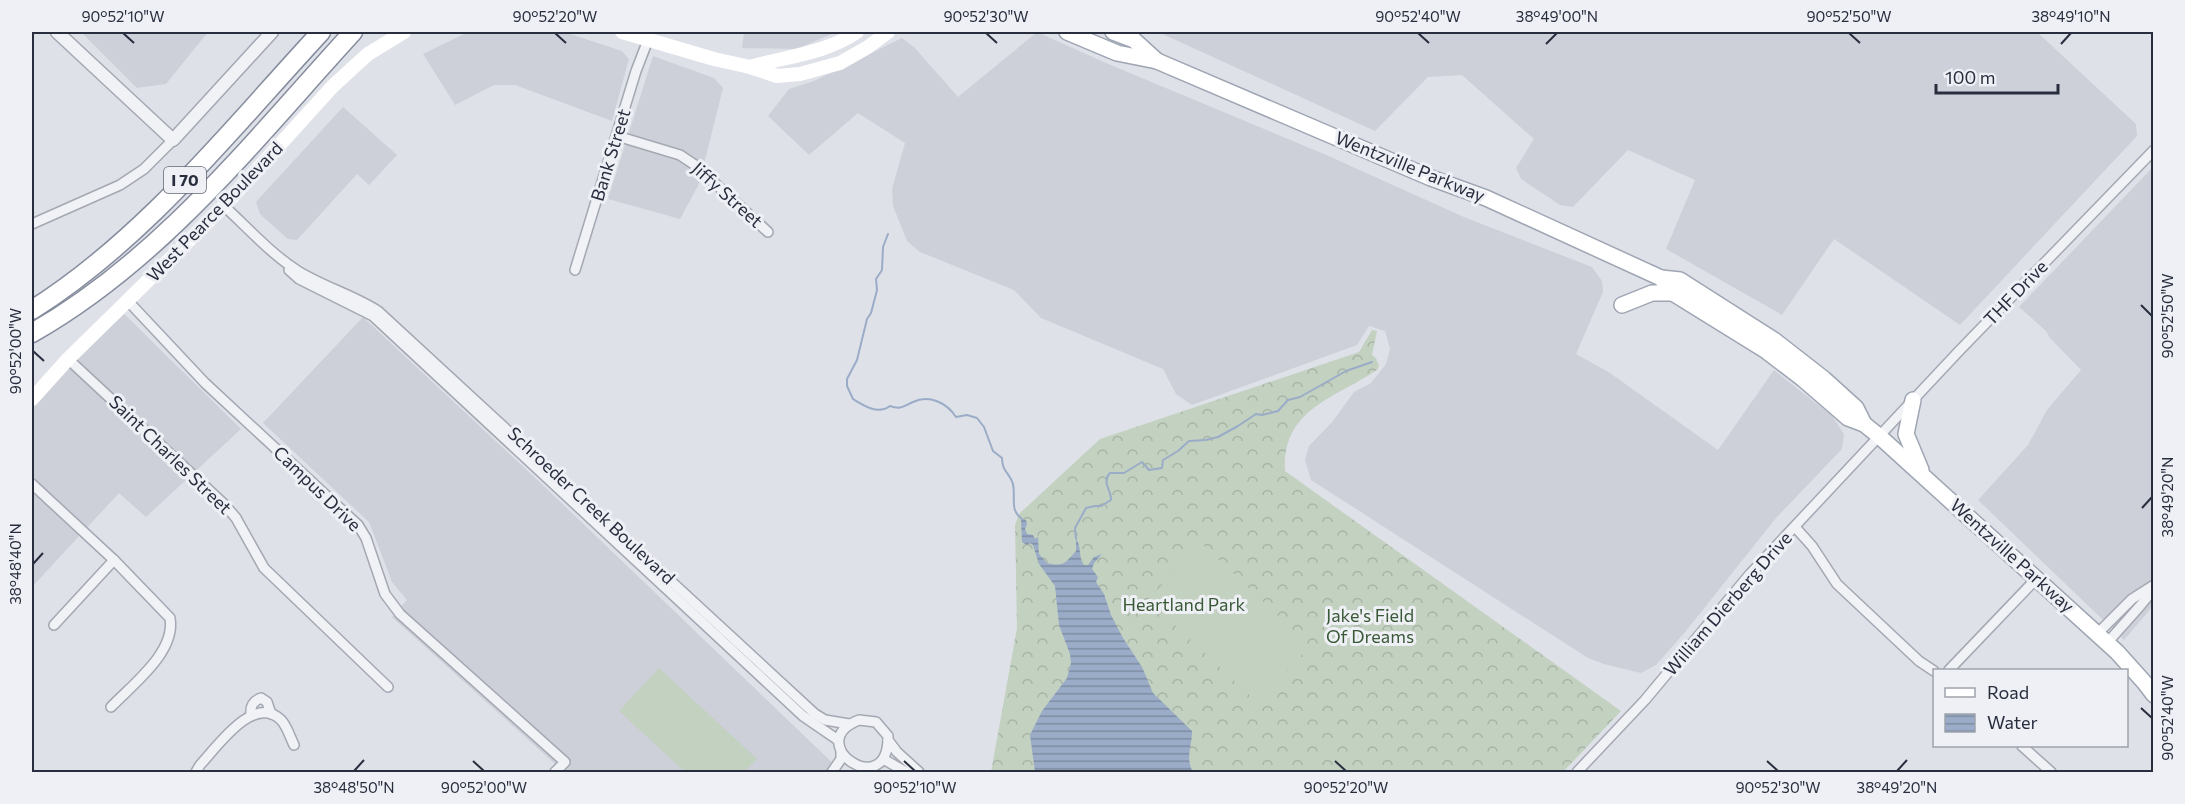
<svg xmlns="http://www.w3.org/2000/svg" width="2185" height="804" font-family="Commissioner,sans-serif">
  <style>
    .built { fill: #cdd0d9 }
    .forest { fill: url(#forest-crowns) }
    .garden { fill: #c3d1c0 }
    .water { fill: url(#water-rules) }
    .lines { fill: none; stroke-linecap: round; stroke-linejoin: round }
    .stream { stroke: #9aacc7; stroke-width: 2 }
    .minor-casing { stroke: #a4a8b2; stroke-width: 12 }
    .tertiary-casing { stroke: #a4a8b2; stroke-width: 15 }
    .primary-casing { stroke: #9ea5b3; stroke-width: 18 }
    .motorway-casing { stroke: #868d9e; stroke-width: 21 }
    .minor { stroke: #f1f2f6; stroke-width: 9 }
    .tertiary { stroke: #f1f2f6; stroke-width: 12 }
    .secondary { stroke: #fff; stroke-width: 14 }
    .primary { stroke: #fff; stroke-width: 15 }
    .motorway { stroke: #fff; stroke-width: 18 }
    .ticks { fill: none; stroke: #282e3e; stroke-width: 2 }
    .labels { text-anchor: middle; stroke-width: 6; stroke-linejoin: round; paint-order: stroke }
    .shield { fill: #eef0f5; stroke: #636875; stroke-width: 1.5 }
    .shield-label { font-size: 16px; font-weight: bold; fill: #282e3e }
    .street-label { font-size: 18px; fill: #282e3e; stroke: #eef0f5 }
    .park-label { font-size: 18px; fill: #395936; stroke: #eef0f5 }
    .neatline { fill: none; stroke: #282e3e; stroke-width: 2 }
    .ticks-label { font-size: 15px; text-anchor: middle; fill: #282e3e }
  </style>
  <defs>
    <pattern id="forest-crowns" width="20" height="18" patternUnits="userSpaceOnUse" patternTransform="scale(1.5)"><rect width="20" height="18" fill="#c3d1c0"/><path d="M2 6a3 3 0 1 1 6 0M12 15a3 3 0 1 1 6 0" fill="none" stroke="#a8b4a6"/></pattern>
    <pattern id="water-rules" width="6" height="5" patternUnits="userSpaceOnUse" patternTransform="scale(1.5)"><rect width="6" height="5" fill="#9aacc7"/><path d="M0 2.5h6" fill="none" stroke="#7e8ca3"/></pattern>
  </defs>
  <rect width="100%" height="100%" fill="#dfe1e8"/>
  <g class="built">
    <polygon points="81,32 208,32 166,84 137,88"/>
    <polygon points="468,32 554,32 570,34 622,51 629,59 612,121 515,85 494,85 455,105 423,54"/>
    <polygon points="744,32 836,32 797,49 742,48"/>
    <polygon points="1037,32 1106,63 1324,154 1464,217 1592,267 1602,281 1603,292 1576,354 1610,373 1718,450 1774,370 1832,416 1844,434 1842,449 1776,518 1686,631 1656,665 1641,673 1604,664 1588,658 1311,480 1305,460 1309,446 1333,421 1354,392 1371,383 1386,364 1390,349 1385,331 1369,326 1357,345 1192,405 1176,394 1163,369 1041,318 1014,290 920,252 907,241 893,206 892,189 905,143 858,113 809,155 768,116 789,89 814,81 902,38 915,48 958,97"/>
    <polygon points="1158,32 2037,32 2136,124 2137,136 1960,325 1834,239 1782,315 1666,249 1695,180 1628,150 1573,207 1560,205 1521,179 1516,168 1534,139 1462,75 1428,77 1375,131"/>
    <polygon points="653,56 714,78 723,88 699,184 680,219 608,199"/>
    <polygon points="343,107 397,155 369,185 357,174 297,240 288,239 260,214 256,202"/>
    <polygon points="2153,167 2153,606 2124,640 1978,500 2028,445 2047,410 2081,370 2050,338 2046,331 2019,307"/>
    <polygon points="114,304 241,429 146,517 119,493 32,587 32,388"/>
    <polygon points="363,317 548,490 842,772 564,772 392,617 407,600 392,582 369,522 263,423"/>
  </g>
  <path class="forest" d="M1372 330 1377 331 1372 355 1376 358 1379 366 1377 370C1335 398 1282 409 1285 471L1621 711 1563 772H991L1017 628 1015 525 1019 514 1100 439 1359 352Z"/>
  <g class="garden">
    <polygon points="1201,543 1310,646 1257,702 1148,600"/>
    <polygon points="659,668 757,759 744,772 685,772 619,711"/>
  </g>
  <path class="water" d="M1021 518 1026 520 1027 524 1025 529 1027 534 1033 535 1035 539 1038 537 1039 554 1047 563C1064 567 1065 563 1076 551V539C1082 547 1078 557 1084 565H1088L1094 557 1102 554 1094 563 1092 569 1098 577 1096 582 1104 594 1111 615 1123 638 1142 667 1153 693 1192 731C1192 747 1185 758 1193 772H1035L1030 735 1042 711 1067 678 1071 663 1070 654 1059 625 1055 586 1039 564 1033 545 1030 543 1027 545 1022 542Z"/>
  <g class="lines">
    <g class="stream">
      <path d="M888 234 883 247 882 270 876 279 877 290 871 313 867 319 857 360 847 379V386L853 399C864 406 878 415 890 406 901 410 904 406 913 402 929 394 947 403 956 417L967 415 977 418 984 427 993 451 1002 458C1002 472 1010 473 1013 484 1016 497 1009 510 1022 519"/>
      <path d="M1076 539 1075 528 1086 508 1095 506H1101L1111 500C1112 491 1101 482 1110 473H1124L1142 462 1149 470 1162 468 1163 460 1178 451 1189 441 1206 440 1218 437 1238 426 1256 414 1262 415 1278 411 1288 400 1300 397 1346 371 1372 362"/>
    </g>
    <defs>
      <g id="minor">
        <polyline points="617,136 680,155 695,165 768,232"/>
        <path d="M224 206C248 228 271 254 298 271 324 287 353 295 378 311L815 714 825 720 849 724"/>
        <polyline points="32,224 120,185 144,169 173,140"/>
        <polyline points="289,270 299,279 373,316 803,716 838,740"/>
        <polyline points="575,270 636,71 648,40"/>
        <polyline points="128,301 205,383 358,525 366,538 385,594 400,614 565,762 555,772"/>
        <polyline points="68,359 225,505 236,518 264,568 388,687"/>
        <polyline points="32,484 114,560 54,625"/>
        <polyline points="1795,527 1812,546 1837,584 1919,661 1934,671"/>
        <polyline points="2097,634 2132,599 2154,585"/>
        <polyline points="2107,643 2140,606 2154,589"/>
        <polyline points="1949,670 2037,578"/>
        <path d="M111 707C133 684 176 652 170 618L114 560"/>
        <path d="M251 715C250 706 253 701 261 698L267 702 271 714"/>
        <path d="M859 720 876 722 888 736C889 804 800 743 859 720Z"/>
        <polyline points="888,740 897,752 919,772"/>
        <polyline points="2022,746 2051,772"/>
        <polyline points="885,760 906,772"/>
        <path d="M196 772 200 765C217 747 254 693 281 720 287 726 290 737 294 745"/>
        <polyline points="832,772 841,759 841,753"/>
        <polyline points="1577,772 1645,700 1750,574 1959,351 2154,150"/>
      </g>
      <polyline id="tertiary" points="57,32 173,140 272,32"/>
      <g id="primary">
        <polyline points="1067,32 1117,53 1157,61 1431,178 1486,198 1661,278 1680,280 1774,340 1824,379 1856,408 1864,424"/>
        <polyline points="1113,32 1134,40 1157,61"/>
        <polyline points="1661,278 1673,293 1765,350 1803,379 1848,418 1864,424 1879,436 2117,652 2144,682 2154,695"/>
        <polyline points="1622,305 1652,293 1673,293"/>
        <polyline points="1913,400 1906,434 1921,470"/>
      </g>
      <g id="motorway">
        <path d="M32 310C145 239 231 129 321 32"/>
        <path d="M32 333C161 260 254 140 353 32"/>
      </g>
    </defs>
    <use href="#minor" class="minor-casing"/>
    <use href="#tertiary" class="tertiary-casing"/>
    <use href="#primary" class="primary-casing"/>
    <use href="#motorway" class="motorway-casing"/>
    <use href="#minor" class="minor"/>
    <use href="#tertiary" class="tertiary"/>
    <g class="secondary">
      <polyline points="622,32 714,59 750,67 777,76 800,74 840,63 868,47 888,32"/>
      <path d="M750 67C787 56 824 54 857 32"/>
      <polyline points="32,399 68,359 224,206 333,86 368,54 404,32"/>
    </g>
    <use href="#primary" class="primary"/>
    <use href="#motorway" class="motorway"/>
  </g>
  <path class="ticks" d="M123 33 134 43M555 33 566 43M986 33 997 43M1418 33 1429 43M1849 33 1860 43M1546 44 1557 33M2061 44 2071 33M2141 305 2152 316M33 351 44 361M2142 508 2152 497M33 564 43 553M2141 708 2152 718M473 761 484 771M904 761 915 771M1335 761 1346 771M1767 761 1778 771M354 771 364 760M1897 771 1907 760"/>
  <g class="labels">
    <rect class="shield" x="164" y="167" width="42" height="26" rx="4.5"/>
    <g class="shield-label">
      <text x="185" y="186">I 70</text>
    </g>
    <g class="street-label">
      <text transform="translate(611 155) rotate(-73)" y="6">Bank Street</text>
      <text transform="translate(1410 167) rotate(22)" y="6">Wentzville Parkway</text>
      <text transform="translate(727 195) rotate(42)" y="6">Jiffy Street</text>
      <text transform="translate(215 212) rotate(-46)" y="6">West Pearce Boulevard</text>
      <text transform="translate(2016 293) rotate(-46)" y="6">THF Drive</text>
      <text transform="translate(170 455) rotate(44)" y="6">Saint Charles Street</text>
      <text transform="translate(317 489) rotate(44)" y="6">Campus Drive</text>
      <text transform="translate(591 506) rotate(43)" y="6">Schroeder Creek Boulevard</text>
      <text transform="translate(2012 556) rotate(42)" y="6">Wentzville Parkway</text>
      <text transform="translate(1728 604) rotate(-49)" y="6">William Dierberg Drive</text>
    </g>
    <g class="park-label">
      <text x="1184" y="611">Heartland Park</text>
      <text x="1370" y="622">Jake's Field<tspan x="1370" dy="21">Of Dreams</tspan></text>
    </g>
  </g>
  <rect width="2185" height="804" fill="none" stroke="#eef0f5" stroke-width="66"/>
  <rect x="1933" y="669" width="195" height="78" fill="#eef0f5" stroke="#9fa2ac" stroke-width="1.5"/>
  <rect x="1945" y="688" width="30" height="9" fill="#ffffff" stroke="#9fa2ac" stroke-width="1.5"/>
  <text x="1987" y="699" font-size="18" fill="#282e3e">Road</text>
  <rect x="1945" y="714" width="30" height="18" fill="url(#water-rules)" stroke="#9fa2ac" stroke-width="1.5"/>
  <text x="1987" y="729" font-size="18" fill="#282e3e">Water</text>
  <path d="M1936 84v9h122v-9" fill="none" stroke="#282e3e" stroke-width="3"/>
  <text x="1945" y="84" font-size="18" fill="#282e3e" stroke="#eef0f5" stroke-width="4.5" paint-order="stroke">100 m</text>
  <rect x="33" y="33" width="2119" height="738" class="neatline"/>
  <g class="ticks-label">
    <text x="123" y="22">90°52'10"W</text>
    <text x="555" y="22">90°52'20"W</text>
    <text x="986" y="22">90°52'30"W</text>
    <text x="1418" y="22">90°52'40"W</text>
    <text x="1557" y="22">38°49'00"N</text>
    <text x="1849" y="22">90°52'50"W</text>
    <text x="2071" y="22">38°49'10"N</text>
    <text transform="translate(2168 316) rotate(-90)" y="5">90°52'50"W</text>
    <text transform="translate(16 351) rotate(-90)" y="5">90°52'00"W</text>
    <text transform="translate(2168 497) rotate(-90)" y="5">38°49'20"N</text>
    <text transform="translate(16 564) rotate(-90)" y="5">38°48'40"N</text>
    <text transform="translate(2168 718) rotate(-90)" y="5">90°52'40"W</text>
    <text x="354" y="793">38°48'50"N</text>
    <text x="484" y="793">90°52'00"W</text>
    <text x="915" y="793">90°52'10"W</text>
    <text x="1346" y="793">90°52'20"W</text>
    <text x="1778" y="793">90°52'30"W</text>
    <text x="1897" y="793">38°49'20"N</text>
  </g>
</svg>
